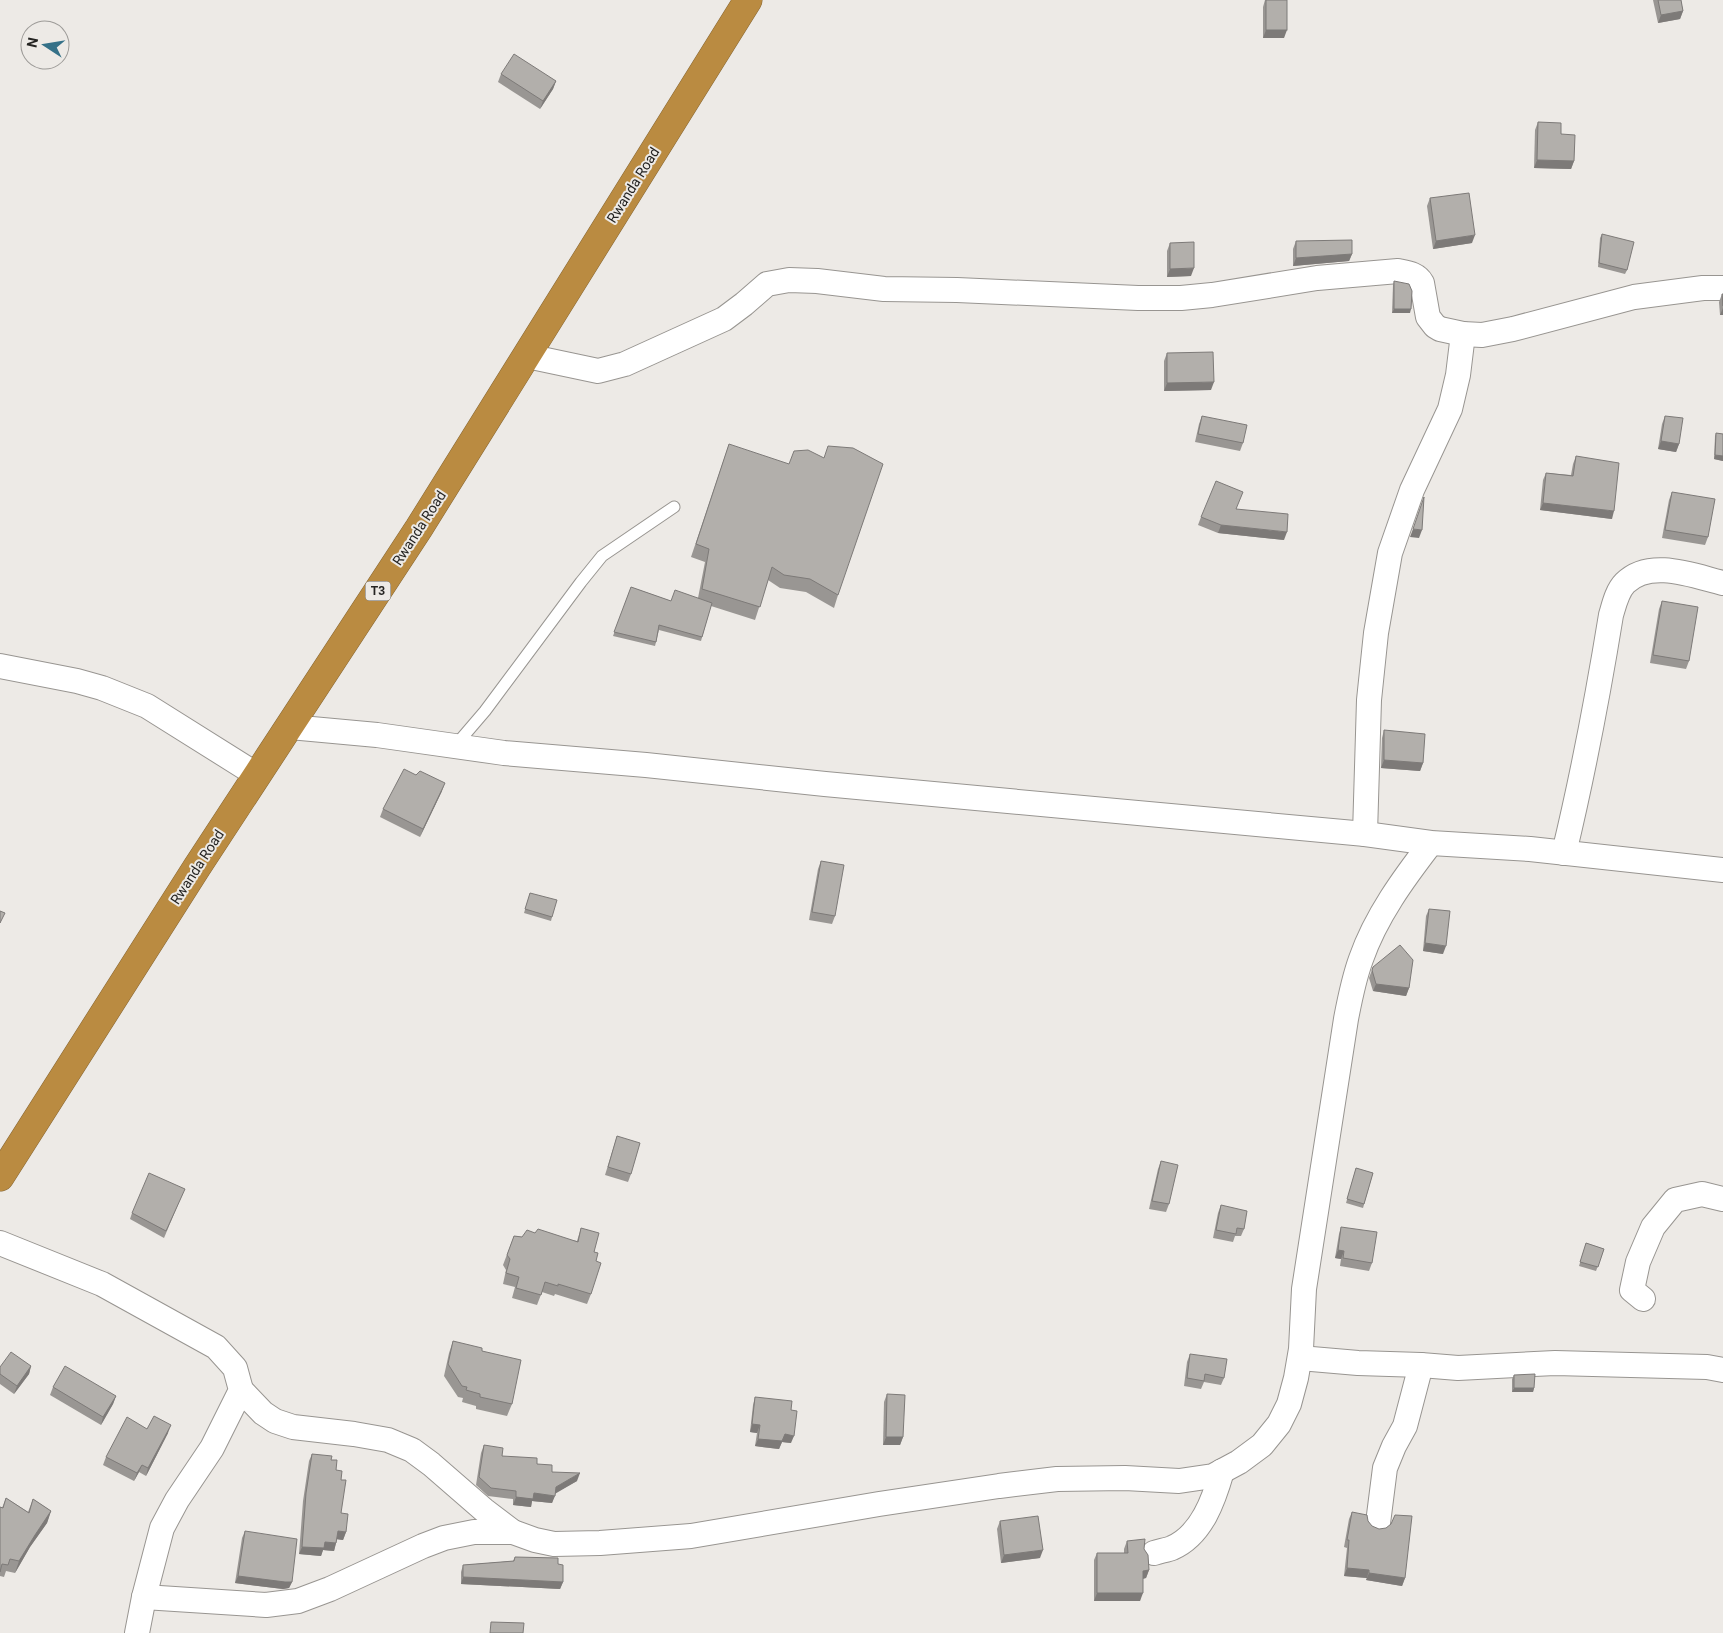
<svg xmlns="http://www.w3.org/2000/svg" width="1723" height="1633" font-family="Roboto,sans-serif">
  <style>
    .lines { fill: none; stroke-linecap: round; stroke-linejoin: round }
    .lane-casing { stroke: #989591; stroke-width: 13 }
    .street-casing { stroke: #989591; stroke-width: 26 }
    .highway-casing { stroke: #866736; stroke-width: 29 }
    .lane { stroke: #fff; stroke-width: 11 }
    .street { stroke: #fff; stroke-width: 24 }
    .highway { stroke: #ba8b41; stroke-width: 28 }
    .wall { fill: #999693 }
    .shaded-wall { fill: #7d7a78 }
    .building { fill: #b2afab; stroke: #7d7a78 }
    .labels { text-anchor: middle; stroke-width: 4; stroke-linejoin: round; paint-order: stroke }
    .shield { fill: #edeae6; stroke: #615f5d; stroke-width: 1 }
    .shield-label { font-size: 12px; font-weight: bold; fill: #252422 }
    .street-label { font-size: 14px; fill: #252422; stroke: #edeae6 }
  </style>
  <rect width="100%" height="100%" fill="#edeae6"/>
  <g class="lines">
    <defs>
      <polyline id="lane" points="455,746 485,711 581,582 602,556 674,507"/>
      <g id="street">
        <path d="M527 356 598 371 625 364 724 319 744 304 767 284 789 280 817 281 884 289 957 290 1138 298H1181L1212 295 1317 278 1398 271C1408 273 1417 274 1422 283L1428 317 1435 326 1440 329 1463 334 1482 335 1513 329 1634 297 1703 288H1723"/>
        <polyline points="0,666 77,681 102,688 147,706 257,775"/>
        <polyline points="290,727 377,735 504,753 646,765 825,784 1365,834 1431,843 1530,849 1723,870"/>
        <polyline points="1365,834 1369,700 1376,633 1390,553 1412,490 1450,409 1458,375 1463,334"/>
        <path d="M1564 853C1583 774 1598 695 1611 615 1614 605 1617 591 1625 583 1650 558 1694 576 1723 583"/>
        <polyline points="0,1243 102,1284 216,1347 235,1368 241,1390 212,1448 177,1500 162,1528 144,1597 137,1633"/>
        <polyline points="1643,1299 1632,1290 1638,1262 1653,1227 1675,1200 1702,1194 1723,1199"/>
        <polyline points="1300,1358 1358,1363 1421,1365 1458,1368 1555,1363 1707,1367 1723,1370"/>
        <path d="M241 1390 263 1413 275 1421 293 1427 354 1434 388 1440 412 1450 431 1464 484 1510 513 1532 535 1540 554 1544 600 1543 691 1536 879 1504 999 1486 1057 1479 1125 1478 1179 1481 1213 1476 1239 1462 1262 1445 1279 1424 1289 1404 1296 1378 1301 1349 1304 1289 1346 1019C1350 998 1354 978 1361 959 1376 916 1404 878 1431 843"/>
        <polyline points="1378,1523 1385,1468 1394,1446 1405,1426 1421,1365"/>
        <path d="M1154 1553C1160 1551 1167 1550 1172 1548 1202 1535 1214 1499 1222 1471"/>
        <polyline points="144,1597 266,1605 298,1601 330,1589 423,1546 444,1538 474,1532 513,1532"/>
      </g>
      <polyline id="highway" points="0,1177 197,867 419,528 748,0"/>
    </defs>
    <use href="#lane" class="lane-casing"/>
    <use href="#street" class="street-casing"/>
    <use href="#highway" class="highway-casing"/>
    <use href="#lane" class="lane"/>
    <use href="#street" class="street"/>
    <use href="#highway" class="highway"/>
  </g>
  <g class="wall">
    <polygon points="1265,0 1287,0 1284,38 1263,38 1263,7"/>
    <polygon points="1653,0 1681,0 1683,11 1680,19 1658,23"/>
    <polygon points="501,74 556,81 553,89 540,109 498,82"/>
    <polygon points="1538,122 1561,134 1574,161 1571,169 1534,168 1535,130"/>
    <polygon points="1430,198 1472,243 1433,249 1427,206"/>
    <polygon points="1602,234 1627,270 1625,274 1598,267 1600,238"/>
    <polygon points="1296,241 1352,254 1349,261 1293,266 1293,249"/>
    <polygon points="1170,243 1191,276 1167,277 1167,251"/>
    <polygon points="1394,281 1410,313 1392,313 1393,285"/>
    <polygon points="1722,294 1723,294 1723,315 1720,315 1719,302"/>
    <polygon points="1167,353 1211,390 1164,391 1164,361"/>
    <polygon points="1202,416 1243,443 1240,451 1195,442 1199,424"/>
    <polygon points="1665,416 1679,444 1676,452 1658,449 1662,424"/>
    <polygon points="1716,433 1723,434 1723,461 1714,459 1715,436"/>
    <polygon points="729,444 838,595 834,608 806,592 780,588 768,580 755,620 711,606 701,641 659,630 655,646 613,636 631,587 671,601 698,598 705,562 691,557"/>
    <polygon points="1576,456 1612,519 1540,510 1543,480 1546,473 1571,475 1573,464"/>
    <polygon points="1672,492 1708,537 1705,545 1662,538 1669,500"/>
    <polygon points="1236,509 1284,540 1218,533 1198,525 1201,517"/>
    <polygon points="1662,601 1689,661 1686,669 1650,663 1659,609"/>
    <polygon points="1384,730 1423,763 1420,771 1381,768 1382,738"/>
    <polygon points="442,791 420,837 380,817 383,809"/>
    <polygon points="821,861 835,916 832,924 809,920 818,869"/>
    <polygon points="530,893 552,917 551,921 524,913"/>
    <polygon points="1429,909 1443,954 1423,951 1426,916"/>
    <polygon points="1373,967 1409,988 1406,996 1373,991 1369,978"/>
    <polygon points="617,1136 631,1174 628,1182 605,1175"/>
    <polygon points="1161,1161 1169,1204 1166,1212 1149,1209 1158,1169"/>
    <polygon points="1356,1168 1373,1173 1363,1208 1346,1203"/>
    <polygon points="182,1195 164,1238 130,1219 132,1213"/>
    <polygon points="1221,1205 1244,1229 1241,1236 1235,1236 1233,1242 1213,1238 1218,1213"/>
    <polygon points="1341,1227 1372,1263 1369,1271 1340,1266 1341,1259 1335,1258 1339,1234"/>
    <polygon points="581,1228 594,1252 596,1261 591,1294 587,1304 555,1294 554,1296 542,1292 537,1305 512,1298 515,1287 503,1284 506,1270 503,1265 514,1236 522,1237 535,1233 577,1241"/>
    <polygon points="1586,1243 1604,1249 1596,1271 1579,1266"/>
    <polygon points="453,1341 482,1351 512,1404 507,1416 476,1409 476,1406 462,1402 463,1398 458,1397 444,1376 449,1353"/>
    <polygon points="1190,1354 1224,1378 1221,1385 1204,1382 1201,1389 1184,1386 1187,1362"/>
    <polygon points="31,1366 29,1374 14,1394 0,1384 0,1367"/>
    <polygon points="1514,1375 1534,1388 1533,1392 1512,1392 1512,1379"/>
    <polygon points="53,1387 116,1396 113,1404 101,1425 50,1395"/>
    <polygon points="887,1394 903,1437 900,1445 883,1445 884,1402"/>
    <polygon points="755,1397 791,1410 791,1443 782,1442 779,1449 755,1446 757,1433 750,1432 753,1405"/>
    <polygon points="147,1429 168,1433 146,1476 139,1472 134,1481 103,1465 106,1457"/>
    <polygon points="484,1445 502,1456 537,1464 552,1472 577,1481 555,1493 552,1503 532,1501 531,1507 513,1505 513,1499 488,1496 476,1485 481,1453"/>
    <polygon points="312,1454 331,1460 341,1480 341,1513 346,1532 343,1540 337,1539 334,1551 323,1550 321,1556 299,1554 303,1501 309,1461"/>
    <polygon points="6,1498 28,1512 33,1499 51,1511 47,1523 30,1547 15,1573 6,1571 4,1577 0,1576 0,1507 2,1508"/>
    <polygon points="1352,1512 1368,1521 1405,1578 1402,1586 1366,1580 1367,1578 1344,1576 1347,1548 1344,1547 1349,1519"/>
    <polygon points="1000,1521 1040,1558 1001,1563 997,1529"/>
    <polygon points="245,1531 292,1582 289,1588 283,1589 235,1583 242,1538"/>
    <polygon points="1127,1541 1144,1549 1149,1570 1146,1578 1143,1579 1140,1601 1094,1601 1094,1560 1097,1553 1124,1553 1124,1549"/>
    <polygon points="515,1557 558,1564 563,1582 560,1589 461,1584 461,1572 463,1565 513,1561"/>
  </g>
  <g class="shaded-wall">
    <polygon points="1683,11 1680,19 1658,23 1661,15"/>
    <polygon points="1266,30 1287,30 1284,38 1263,38"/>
    <polygon points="556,81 553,89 540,109 543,101"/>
    <polygon points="1537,160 1574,161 1571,169 1534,168"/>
    <polygon points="1475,235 1472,243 1433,249 1436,241"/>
    <polygon points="1352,254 1349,261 1293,266 1296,258"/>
    <polygon points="1194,268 1191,276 1167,277 1170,269"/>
    <polygon points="1723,308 1723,315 1720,315"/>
    <polygon points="1394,309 1411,309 1410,313 1392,313"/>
    <polygon points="1214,382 1211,390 1164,391 1167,383"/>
    <polygon points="1661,441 1679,444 1676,452 1658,449"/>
    <polygon points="1715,455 1723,456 1723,461 1714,459"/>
    <polygon points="1543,503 1614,511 1612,519 1540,510"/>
    <polygon points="1221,525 1287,532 1284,540 1218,533"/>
    <polygon points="1413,529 1422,530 1419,538 1410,537"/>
    <polygon points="1384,760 1423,763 1420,771 1381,768"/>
    <polygon points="445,783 442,791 420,837 423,829"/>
    <polygon points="1425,943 1446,946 1443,954 1423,951"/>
    <polygon points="1376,984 1409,988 1406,996 1373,991"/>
    <polygon points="1338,1250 1344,1251 1341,1259 1335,1258"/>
    <polygon points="31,1366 29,1374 14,1394 17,1386"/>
    <polygon points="1514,1388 1534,1388 1533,1392 1512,1392"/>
    <polygon points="116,1396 113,1404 101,1425 103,1417"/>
    <polygon points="752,1424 760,1425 757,1433 750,1432"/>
    <polygon points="171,1425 168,1433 146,1476 148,1468"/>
    <polygon points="785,1434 794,1436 791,1443 782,1442 779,1449 755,1446 758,1439"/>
    <polygon points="886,1437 903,1437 900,1445 883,1445"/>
    <polygon points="142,1465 139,1472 134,1481 137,1473"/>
    <polygon points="580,1473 577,1481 553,1495 556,1487"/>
    <polygon points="534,1493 555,1496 552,1503 532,1501 531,1507 513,1505 516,1497"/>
    <polygon points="51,1511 47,1523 30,1547 15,1573 19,1561 35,1535"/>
    <polygon points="338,1531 346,1532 343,1540 335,1539"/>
    <polygon points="325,1542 336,1543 334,1551 323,1550 321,1556 299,1554 302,1547"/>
    <polygon points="1043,1550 1040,1558 1001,1563 1004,1555"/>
    <polygon points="1347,1568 1369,1570 1367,1578 1344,1576"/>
    <polygon points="1149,1570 1146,1578 1140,1579 1143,1571"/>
    <polygon points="1369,1573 1405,1578 1402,1586 1366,1580"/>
    <polygon points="238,1576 292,1582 289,1588 283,1589 235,1583"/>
    <polygon points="463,1577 563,1582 560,1589 461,1584"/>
    <polygon points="1097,1593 1143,1593 1140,1601 1094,1601"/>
  </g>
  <g class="building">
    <rect x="1266" y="0" width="21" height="30"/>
    <polygon points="1658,0 1681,0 1683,11 1661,15"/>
    <polygon points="514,54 556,81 543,101 501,74"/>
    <polygon points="1538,122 1561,123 1561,134 1575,135 1574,161 1537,160"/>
    <polygon points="1469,193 1475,235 1436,241 1430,198"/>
    <polygon points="1602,234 1634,242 1627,270 1599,263"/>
    <polygon points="1352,240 1352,254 1296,258 1296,241"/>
    <polygon points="1194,242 1194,268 1170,269 1170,243"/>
    <polygon points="1394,281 1409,284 1412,291 1411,309 1394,309"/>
    <polygon points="1722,294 1723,294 1723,306"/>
    <polygon points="1213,352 1214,382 1167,383 1167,353"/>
    <polygon points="1202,416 1247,425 1243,443 1198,434"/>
    <polygon points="1665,416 1683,418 1679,444 1661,441"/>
    <polygon points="1716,433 1723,434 1723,456 1715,455"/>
    <polygon points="729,444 789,464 794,451 808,450 824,458 828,446 853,448 883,464 838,595 810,579 784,575 772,567 760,607 702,589 709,549 696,544"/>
    <polygon points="1576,456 1619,463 1614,511 1543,503 1546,473 1573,476"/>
    <polygon points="1216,481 1243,492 1236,509 1288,514 1287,532 1221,525 1201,517"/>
    <polygon points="1672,492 1715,499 1708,537 1665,530"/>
    <polygon points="1424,497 1422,530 1413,529"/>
    <polygon points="631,587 671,601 675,590 712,603 702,637 659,625 656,642 614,632"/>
    <polygon points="1662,601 1698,607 1689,661 1653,655"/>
    <polygon points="1384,730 1425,734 1423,763 1384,760"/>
    <polygon points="404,769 416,775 420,771 445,783 423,829 383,809"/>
    <polygon points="821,861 844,865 835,916 812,912"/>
    <polygon points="530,893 557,900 552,917 525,909"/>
    <polygon points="1429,909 1450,911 1446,946 1425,943"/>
    <polygon points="0,911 5,913 0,923"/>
    <polygon points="1400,945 1413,960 1409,988 1376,984 1372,970 1373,967"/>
    <polygon points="617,1136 640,1143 631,1174 608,1167"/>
    <polygon points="1161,1161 1178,1165 1169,1204 1152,1201"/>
    <polygon points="1356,1168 1373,1173 1364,1204 1347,1199"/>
    <polygon points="149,1173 185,1189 166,1231 132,1213"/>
    <polygon points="1221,1205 1247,1211 1244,1229 1237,1228 1236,1234 1216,1230"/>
    <polygon points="1341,1227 1377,1232 1372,1263 1343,1258 1344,1251 1338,1250"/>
    <polygon points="581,1228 599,1233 594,1252 598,1253 596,1261 601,1263 591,1294 558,1284 558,1286 545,1282 541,1295 516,1288 519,1277 506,1273 510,1259 507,1255 514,1236 522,1237 527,1230 535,1233 538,1229 578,1242"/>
    <polygon points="1586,1243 1604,1249 1598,1267 1580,1262"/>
    <polygon points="453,1341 482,1348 482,1351 521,1360 512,1404 480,1397 480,1394 466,1390 467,1387 462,1386 448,1364"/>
    <polygon points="11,1352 31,1366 17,1386 0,1374 0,1367"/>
    <polygon points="1190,1354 1227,1359 1224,1378 1205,1374 1204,1381 1187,1378"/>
    <polygon points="65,1366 116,1396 103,1417 53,1387"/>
    <polygon points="1535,1374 1534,1388 1514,1388 1514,1375"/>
    <polygon points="887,1394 905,1395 903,1437 886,1437"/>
    <polygon points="755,1397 792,1401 791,1410 797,1411 794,1436 785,1434 782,1441 758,1439 760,1425 752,1424"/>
    <polygon points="154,1416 171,1425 148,1468 142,1465 137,1473 106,1457 127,1417 147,1429"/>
    <polygon points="484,1445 503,1448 502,1456 537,1458 537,1464 552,1465 552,1472 580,1473 556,1487 555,1496 534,1493 533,1499 516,1497 516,1491 491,1488 479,1477"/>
    <polygon points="312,1454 332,1456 331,1460 337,1460 336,1470 342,1471 341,1480 346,1480 341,1513 348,1514 346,1532 338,1531 336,1543 325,1542 324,1548 302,1547 306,1493"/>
    <polygon points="6,1498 29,1513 33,1499 51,1511 35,1535 19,1561 10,1559 8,1565 2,1564 0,1572 0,1507 3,1508"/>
    <polygon points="1352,1512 1367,1515 1368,1521 1372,1526 1379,1529 1386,1528 1391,1524 1395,1515 1412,1516 1405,1578 1369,1573 1369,1570 1347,1568 1349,1540 1347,1540"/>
    <polygon points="1038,1516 1043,1550 1004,1555 1000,1521"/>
    <polygon points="245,1531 297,1539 292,1582 285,1582 238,1576"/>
    <polygon points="1145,1539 1144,1549 1148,1555 1149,1570 1143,1571 1143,1593 1097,1593 1097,1553 1128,1553 1127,1541"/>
    <polygon points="515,1557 558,1558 558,1564 563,1565 563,1582 463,1577 463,1565 514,1561"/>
    <polygon points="491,1622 524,1623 523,1633 490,1633"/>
  </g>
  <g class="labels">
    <rect class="shield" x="365.5" y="581.5" width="25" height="19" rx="4"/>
    <g class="shield-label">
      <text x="378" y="595">T3</text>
    </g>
    <g class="street-label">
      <text transform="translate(633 185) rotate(-58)" y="5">Rwanda Road</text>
      <text transform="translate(419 528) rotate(-57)" y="5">Rwanda Road</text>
      <text transform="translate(197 867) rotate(-57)" y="5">Rwanda Road</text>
    </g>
  </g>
  <g transform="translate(45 45) rotate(282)"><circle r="24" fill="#edeae6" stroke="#9d9b98"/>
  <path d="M0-4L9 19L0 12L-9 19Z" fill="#357188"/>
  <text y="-8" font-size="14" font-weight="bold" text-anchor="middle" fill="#252422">N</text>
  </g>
</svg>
